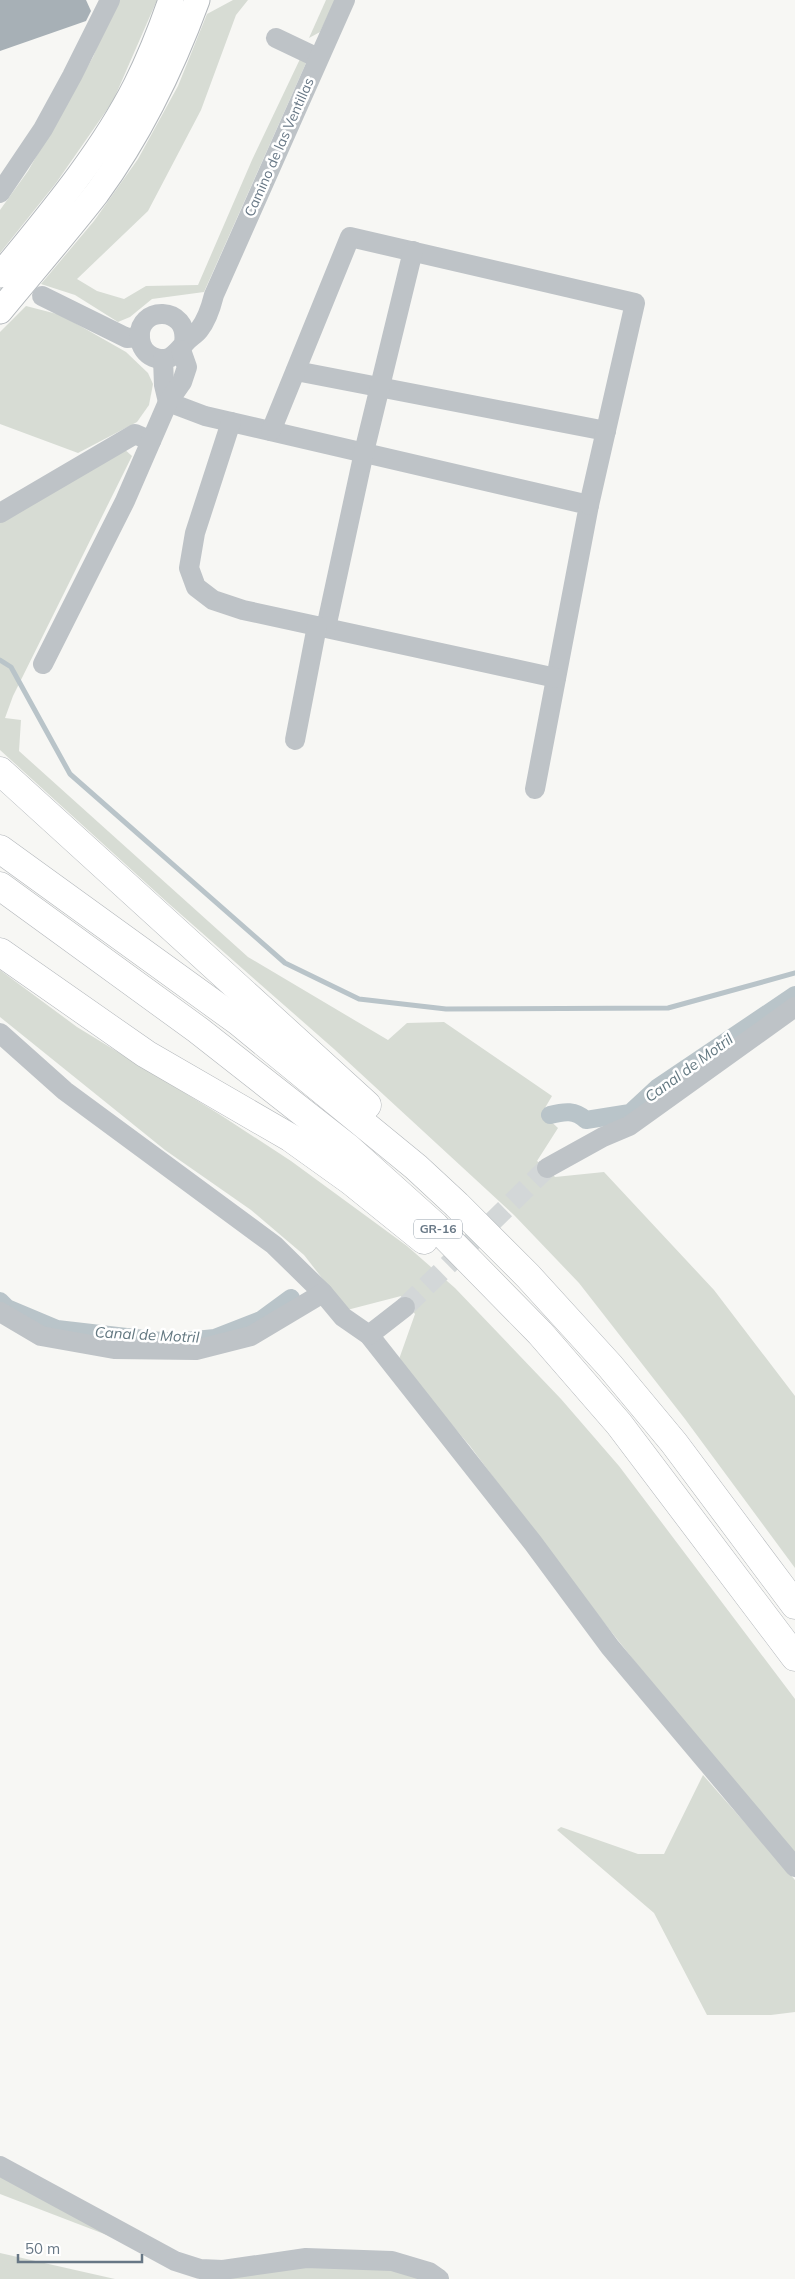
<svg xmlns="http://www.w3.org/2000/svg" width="795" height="2279" font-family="Mulish,sans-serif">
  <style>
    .grass { fill: #d7dcd4 }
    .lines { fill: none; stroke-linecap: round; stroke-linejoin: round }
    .stream { stroke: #b9c4c9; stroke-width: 5 }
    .canal { stroke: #b9c4c9; stroke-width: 18 }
    .building { fill: #a7b0b6 }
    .minor-tunnel { stroke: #d3d7d8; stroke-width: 20; stroke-dasharray: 20 10; stroke-linecap: butt }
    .major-casing { stroke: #b2b7bb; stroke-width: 27 }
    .highway-casing { stroke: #b2b6ba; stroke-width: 29 }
    .minor { stroke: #bec3c7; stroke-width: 20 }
    .major { stroke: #fff; stroke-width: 25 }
    .highway { stroke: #fff; stroke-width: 28 }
    .labels { text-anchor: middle; stroke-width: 5; stroke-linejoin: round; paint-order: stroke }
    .shield { fill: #fff; stroke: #95a0aa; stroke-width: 1 }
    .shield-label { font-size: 12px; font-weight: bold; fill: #677785 }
    .street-label { font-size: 14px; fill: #677785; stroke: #fff }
    .water-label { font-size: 15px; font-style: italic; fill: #637881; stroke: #fff }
  </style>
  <rect width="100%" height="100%" fill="#f7f7f4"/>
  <g class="grass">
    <polygon points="116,0 157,0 113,101 56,183 0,253 0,210 28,171 93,57"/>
    <polygon points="233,0 248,0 236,15 201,110 148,211 77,279 97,291 124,299 146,286 198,285 252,160 300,59 306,63 204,292 152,299 130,317 118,322 75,295 41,284 94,221 138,159 178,86 207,14"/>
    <polygon points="326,0 335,0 320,32 309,38"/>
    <polygon points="26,306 61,315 126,352 148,373 153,384 149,405 137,422 78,453 0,424 0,332"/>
    <polygon points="123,448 132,456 13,696 5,718 21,720 19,751 248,957 388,1040 407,1023 444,1022 552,1096 542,1113 558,1128 537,1161 547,1168 555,1177 604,1172 714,1290 795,1396 795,1568 685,1419 579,1283 514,1215 334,1049 168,903 0,750 0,522"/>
    <polygon points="0,970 77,1027 219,1114 291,1161 407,1246 455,1288 561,1399 619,1466 795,1699 795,1854 709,1755 571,1581 470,1446 398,1362 415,1314 401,1296 347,1310 304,1255 251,1210 165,1150 0,1017"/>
    <polygon points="703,1775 795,1880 795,2012 771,2015 707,2015 654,1913 557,1830 561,1827 638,1854 664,1854"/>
    <polygon points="0,2172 125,2242 0,2194"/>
    <polygon points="0,2253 115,2279 0,2279"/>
    <polygon points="285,2268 353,2268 402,2270 420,2279 226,2279"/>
  </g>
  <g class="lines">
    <polyline class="stream" points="0,660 11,667 70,774 285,963 359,999 446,1009 668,1008 795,973"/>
    <g class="canal">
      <path d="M550 1115C565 1111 575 1110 586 1120L630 1113 657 1088 795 995"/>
      <polyline points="0,1301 7,1308 57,1329 161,1341 185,1341 215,1338 261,1320 291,1298"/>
    </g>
  </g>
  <polygon class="building" points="0,0 86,0 91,11 86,21 0,51"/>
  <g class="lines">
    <polyline class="minor-tunnel" points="405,1307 547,1168"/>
    <defs>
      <g id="major">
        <path d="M0 275C49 215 101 154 136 85 150 57 161 29 171 0"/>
        <path d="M0 311C32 272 66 233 97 193 140 134 172 68 197 0"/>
      </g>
      <g id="highway">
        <polyline points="0,771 367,1105"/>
        <polyline points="0,849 239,1022 416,1167 457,1205 528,1276 610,1366 674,1443 795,1605"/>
        <polyline points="0,886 198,1030 347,1147 435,1226 540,1333 619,1424 795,1657"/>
        <polyline points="0,952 146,1054 291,1138 351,1181 424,1240"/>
      </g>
    </defs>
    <use href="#major" class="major-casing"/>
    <use href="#highway" class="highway-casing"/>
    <g class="minor">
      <polyline points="276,38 318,58"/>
      <polyline points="0,193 43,129 72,76 110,0"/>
      <polyline points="42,296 127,338 140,337"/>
      <path d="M184 343C190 305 136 305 140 339 141 347 146 354 153 357 169 364 176 353 185 343 189 338 195 335 199 330 207 320 211 307 214 295L345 0"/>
      <polyline points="163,359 164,385 168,402"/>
      <polyline points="296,371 606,431"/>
      <polyline points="168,402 205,416 589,505 535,789"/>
      <polyline points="231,422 195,533 189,568 196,587 213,600 243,610 556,678"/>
      <polyline points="271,431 350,237 635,303 589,505"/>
      <polyline points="0,513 135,434 151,441"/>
      <polyline points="326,628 364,452 413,251"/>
      <polyline points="43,664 125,501 168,402 182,382 187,367 181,350"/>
      <polyline points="295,740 317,626"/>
      <polyline points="0,1033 65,1091 274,1245 323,1293"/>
      <polyline points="547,1168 603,1137 629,1126 795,1007"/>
      <polyline points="0,1312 41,1336 114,1349 196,1350 251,1336 323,1293 343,1317 369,1335 533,1543 610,1647 795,1867"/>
      <polyline points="369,1335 405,1307"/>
      <polyline points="0,2166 175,2261 200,2269 223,2270 306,2258 392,2261 429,2272 439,2279"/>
    </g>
    <use href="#major" class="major"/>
    <use href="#highway" class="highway"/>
  </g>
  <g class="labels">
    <rect class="shield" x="414" y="1219.5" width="48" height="19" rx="4"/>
    <g class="shield-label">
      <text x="438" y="1233">GR-16</text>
    </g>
    <g class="street-label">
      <text transform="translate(279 147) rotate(-66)" y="5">Camino de las Ventillas</text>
    </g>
    <g class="water-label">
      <text transform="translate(689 1068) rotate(-36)" y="5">Canal de Motril</text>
      <text transform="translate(147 1335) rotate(3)" y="5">Canal de Motril</text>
    </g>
  </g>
  <path d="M18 2254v8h124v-8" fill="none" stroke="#677785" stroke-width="2.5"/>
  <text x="25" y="2254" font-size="15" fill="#677785" stroke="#ffffff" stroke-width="4" paint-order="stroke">50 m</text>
</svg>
